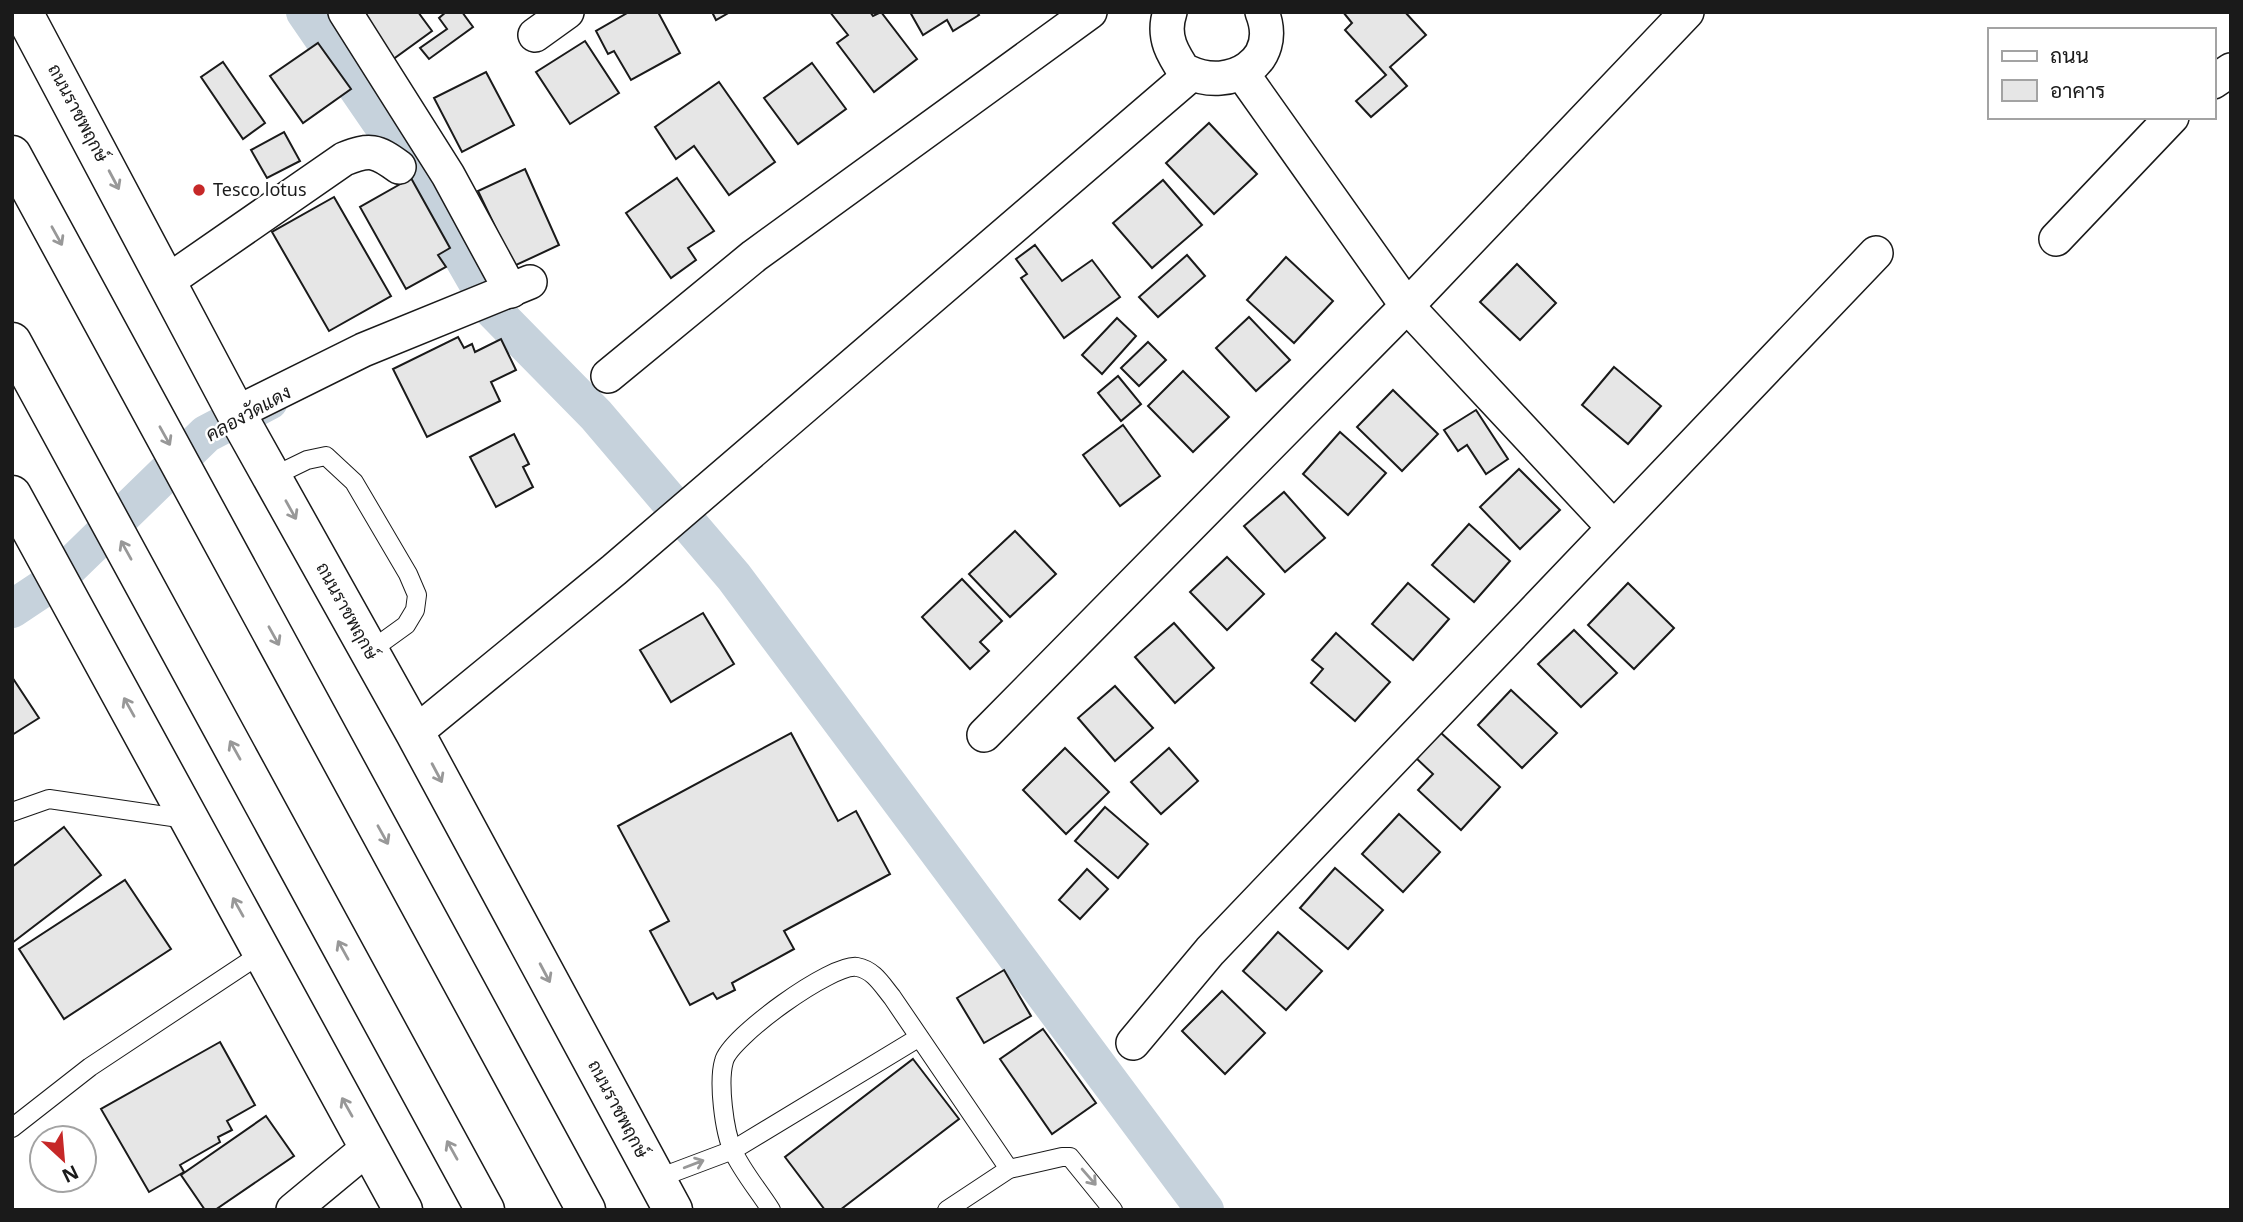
<svg xmlns="http://www.w3.org/2000/svg" width="2243" height="1222" font-family="'Noto Sans',Sarabun,sans-serif">
  <style>
    .lines { fill: none; stroke-linecap: round; stroke-linejoin: round }
    .canal { stroke: #c6d2dc; stroke-width: 38 }
    .building { fill: #e6e6e6; stroke: #1a1a1a; stroke-width: 2 }
    .service-casing { stroke: #1a1a1a; stroke-width: 20 }
    .minor-casing { stroke: #1a1a1a; stroke-width: 36 }
    .secondary-casing { stroke: #1a1a1a; stroke-width: 41 }
    .primary-casing { stroke: #1a1a1a; stroke-width: 41 }
    .service { stroke: #fff; stroke-width: 18 }
    .minor { stroke: #fff; stroke-width: 33 }
    .secondary { stroke: #fff; stroke-width: 38 }
    .primary { stroke: #fff; stroke-width: 38 }
    .oneway { stroke: #989898 }
    .poi-dot { fill: #c62828; stroke: #fff; stroke-width: 2.5 }
    .labels { text-anchor: middle; stroke-width: 5; stroke-linejoin: round; paint-order: stroke }
    .street-label { font-size: 18px; fill: #1a1a1a; stroke: #fff }
    .poi-label { font-size: 18px; fill: #1a1a1a; stroke: #fff; text-anchor: start }
    .water-label { font-size: 19px; font-style: italic; fill: #1a1a1a; stroke: #fff }
  </style>
  <rect width="100%" height="100%" fill="#fff"/>
  <g class="lines">
    <g class="canal">
      <polyline points="305,12 408,162 493,310 596,415 734,577 1205,1210"/>
      <polyline points="12,609 57,579 206,434 269,401"/>
    </g>
  </g>
  <g class="building">
    <polygon points="363,12 418,12 432,31 392,60"/>
    <polygon points="446,12 462,12 473,27 429,59 420,48 447,29 439,18"/>
    <polygon points="629,12 658,12 680,53 631,80 614,51 608,54 596,31"/>
    <polygon points="712,12 730,12 716,20"/>
    <polygon points="830,12 870,12 873,16 881,12 917,59 874,92 837,43 848,35"/>
    <polygon points="910,12 977,12 979,15 953,31 947,20 923,35"/>
    <polygon points="1343,12 1405,12 1426,35 1390,67 1407,86 1371,117 1356,101 1386,75 1345,30 1352,23"/>
    <polygon points="585,41 619,93 570,124 536,72"/>
    <polygon points="318,43 351,89 303,123 270,76"/>
    <polygon points="223,62 265,123 243,139 201,77"/>
    <polygon points="812,63 846,109 798,144 764,98"/>
    <polygon points="486,72 514,125 462,152 434,98"/>
    <polygon points="719,82 775,162 729,195 694,146 676,159 655,127"/>
    <polygon points="1209,123 1257,174 1214,214 1166,163"/>
    <polygon points="284,132 300,161 267,178 251,150"/>
    <polygon points="525,169 559,245 514,266 478,191"/>
    <polygon points="411,178 450,248 438,255 446,267 406,289 360,207"/>
    <polygon points="677,178 714,231 688,248 696,260 671,278 626,213"/>
    <polygon points="1163,180 1202,225 1152,268 1113,223"/>
    <polygon points="334,197 391,296 329,331 272,232"/>
    <polygon points="1035,245 1062,281 1092,260 1120,297 1064,338 1021,278 1027,274 1016,259"/>
    <polygon points="1187,255 1205,276 1158,317 1139,297"/>
    <polygon points="1286,257 1333,301 1294,343 1247,300"/>
    <polygon points="1517,264 1556,303 1520,340 1480,302"/>
    <polygon points="1249,317 1290,360 1256,391 1216,348"/>
    <polygon points="1117,318 1136,336 1102,374 1082,355"/>
    <polygon points="458,337 464,348 472,344 475,352 501,339 516,370 491,382 500,401 427,437 393,369"/>
    <polygon points="1148,342 1166,360 1139,386 1121,368"/>
    <polygon points="1614,367 1661,406 1628,444 1582,405"/>
    <polygon points="1183,371 1229,417 1193,452 1148,406"/>
    <polygon points="1118,376 1141,404 1121,421 1098,393"/>
    <polygon points="1393,390 1438,434 1402,471 1357,427"/>
    <polygon points="1476,410 1508,459 1486,474 1467,445 1458,451 1444,430"/>
    <polygon points="1123,425 1160,476 1120,506 1083,455"/>
    <polygon points="1340,432 1386,473 1348,515 1303,474"/>
    <polygon points="514,434 529,464 523,467 533,487 496,507 470,457"/>
    <polygon points="1519,469 1560,510 1520,549 1480,507"/>
    <polygon points="1284,492 1325,538 1285,572 1244,526"/>
    <polygon points="1469,524 1510,561 1474,602 1432,565"/>
    <polygon points="1015,531 1056,574 1010,617 969,574"/>
    <polygon points="1227,557 1264,594 1227,630 1190,592"/>
    <polygon points="962,579 1002,621 980,642 989,651 970,669 922,617"/>
    <polygon points="1408,583 1449,619 1413,660 1372,624"/>
    <polygon points="1628,583 1674,628 1634,669 1588,625"/>
    <polygon points="703,613 734,664 671,702 640,650"/>
    <polygon points="1174,623 1214,668 1175,703 1135,657"/>
    <polygon points="1574,630 1617,673 1581,707 1538,664"/>
    <polygon points="1336,633 1390,682 1355,721 1311,683 1323,669 1312,660"/>
    <polygon points="12,677 39,718 12,735"/>
    <polygon points="1115,686 1153,728 1115,761 1078,718"/>
    <polygon points="1511,690 1557,733 1522,768 1478,725"/>
    <polygon points="1440,732 1500,787 1461,830 1418,790 1433,774 1416,758"/>
    <polygon points="791,733 838,821 856,811 890,874 784,931 794,949 732,983 735,990 717,999 713,993 690,1005 650,931 669,921 618,826"/>
    <polygon points="1065,748 1109,792 1066,834 1023,790"/>
    <polygon points="1169,748 1198,781 1161,814 1131,782"/>
    <polygon points="1105,807 1148,844 1118,878 1075,841"/>
    <polygon points="1399,814 1440,852 1403,892 1362,854"/>
    <polygon points="64,827 101,875 12,943 12,867"/>
    <polygon points="1335,868 1383,910 1348,949 1300,908"/>
    <polygon points="1087,869 1108,889 1080,919 1059,900"/>
    <polygon points="125,880 171,949 64,1019 19,949"/>
    <polygon points="1278,932 1322,971 1286,1010 1243,971"/>
    <polygon points="1004,970 1031,1016 984,1043 957,998"/>
    <polygon points="1222,991 1265,1033 1225,1074 1182,1031"/>
    <polygon points="1043,1029 1096,1103 1052,1134 1000,1059"/>
    <polygon points="220,1042 255,1105 227,1121 232,1130 218,1137 220,1142 180,1165 184,1172 149,1192 101,1109"/>
    <polygon points="913,1059 959,1119 840,1210 825,1210 785,1157"/>
    <polygon points="266,1116 294,1156 215,1210 205,1210 181,1175"/>
  </g>
  <g class="lines">
    <defs>
      <g id="service">
        <polyline points="272,477 307,460 326,456 354,482 408,574 417,595 415,610 406,625 370,651"/>
        <polyline points="12,812 49,799 186,819"/>
        <polyline points="12,1128 90,1067 262,953"/>
        <polyline points="656,1179 733,1150 918,1038"/>
        <path d="M771 1210C759 1191 742 1171 733 1151 724 1131 718 1082 724 1061 730 1037 832 963 857 967 874 970 882 985 892 997L1009 1169"/>
        <polyline points="947,1210 1009,1169 1062,1157 1070,1157 1113,1210"/>
      </g>
      <g id="minor">
        <polyline points="345,12 448,175 511,291"/>
        <path d="M1170 12C1161 38 1174 56 1188 77V72C1230 92 1282 62 1262 12"/>
        <polyline points="535,35 567,12"/>
        <polyline points="1242,73 1407,306 1613,527"/>
        <polyline points="2213,82 2231,70"/>
        <polyline points="2056,239 2172,117"/>
        <path d="M168 281 344 159C370 149 376 150 399 167"/>
        <polyline points="608,376 754,256 1090,12"/>
        <polyline points="236,413 363,350 530,282"/>
        <polyline points="415,733 614,570 1188,77"/>
        <polyline points="984,735 1407,306 1687,12"/>
        <polyline points="1133,1043 1210,951 1876,253"/>
        <polyline points="293,1210 369,1147"/>
      </g>
      <g id="secondary">
        <polyline points="23,12 236,413 415,733 673,1210"/>
        <polyline points="12,495 403,1210"/>
      </g>
      <g id="primary">
        <polyline points="12,155 586,1210"/>
        <polyline points="12,342 485,1210"/>
      </g>
    </defs>
    <use href="#service" class="service-casing"/>
    <use href="#minor" class="minor-casing"/>
    <use href="#secondary" class="secondary-casing"/>
    <use href="#primary" class="primary-casing"/>
    <use href="#service" class="service"/>
    <use href="#minor" class="minor"/>
    <use href="#secondary" class="secondary"/>
    <use href="#primary" class="primary"/>
  </g>
  <defs><path id="oneway-shaft" d="M-6 0H5M1.5-3L5.5 0L1.5 3" fill="none" stroke-width="1.6" stroke-linecap="round" stroke-linejoin="round" transform="scale(1.75)"/></defs>
  <g class="oneway">
    <use href="#oneway-shaft" transform="translate(114 180) rotate(62)"/>
    <use href="#oneway-shaft" transform="translate(57 236) rotate(61)"/>
    <use href="#oneway-shaft" transform="translate(165 436) rotate(61)"/>
    <use href="#oneway-shaft" transform="translate(291 510) rotate(61)"/>
    <use href="#oneway-shaft" transform="translate(126 550) rotate(-119)"/>
    <use href="#oneway-shaft" transform="translate(274 636) rotate(61)"/>
    <use href="#oneway-shaft" transform="translate(129 707) rotate(-119)"/>
    <use href="#oneway-shaft" transform="translate(235 750) rotate(-119)"/>
    <use href="#oneway-shaft" transform="translate(437 773) rotate(62)"/>
    <use href="#oneway-shaft" transform="translate(383 835) rotate(61)"/>
    <use href="#oneway-shaft" transform="translate(238 907) rotate(-119)"/>
    <use href="#oneway-shaft" transform="translate(343 950) rotate(-119)"/>
    <use href="#oneway-shaft" transform="translate(545 973) rotate(62)"/>
    <use href="#oneway-shaft" transform="translate(347 1107) rotate(-119)"/>
    <use href="#oneway-shaft" transform="translate(452 1150) rotate(-119)"/>
    <use href="#oneway-shaft" transform="translate(694 1164) rotate(-21)"/>
    <use href="#oneway-shaft" transform="translate(1089 1177) rotate(49)"/>
  </g>
  <circle class="poi-dot" cx="199" cy="190" r="7"/>
  <g class="labels">
    <g class="street-label">
      <text transform="translate(78 113) rotate(62)" y="6">ถนนราชพฤกษ์</text>
      <text transform="translate(347 611) rotate(61)" y="6">ถนนราชพฤกษ์</text>
      <text transform="translate(618 1109) rotate(62)" y="6">ถนนราชพฤกษ์</text>
    </g>
    <g class="poi-label">
      <text x="213" y="196">Tesco lotus</text>
    </g>
    <g class="water-label">
      <text transform="translate(248 413) rotate(-29)" y="7">คลองวัดแดง</text>
    </g>
  </g>
  <rect width="2243" height="1222" fill="none" stroke="#1a1a1a" stroke-width="28"/>
  <rect x="1988" y="28" width="228" height="91" fill="#ffffff" stroke="#a3a3a3" stroke-width="2"/>
  <rect x="2002" y="51" width="35" height="10" fill="#ffffff" stroke="#a3a3a3" stroke-width="2"/>
  <text x="2050" y="63" font-size="21" fill="#1a1a1a">ถนน</text>
  <rect x="2002" y="80" width="35" height="21" fill="#e6e6e6" stroke="#a3a3a3" stroke-width="2"/>
  <text x="2050" y="98" font-size="21" fill="#1a1a1a">อาคาร</text>
  <g transform="translate(63 1159) rotate(154)"><circle r="33" fill="#ffffff" stroke="#a3a3a3" stroke-width="2"/>
  <path d="M0-5L12 26L0 18L-12 26Z" fill="#c62828"/>
  <text y="-10" font-size="19" font-weight="bold" text-anchor="middle" fill="#1a1a1a">N</text>
  </g>
</svg>
